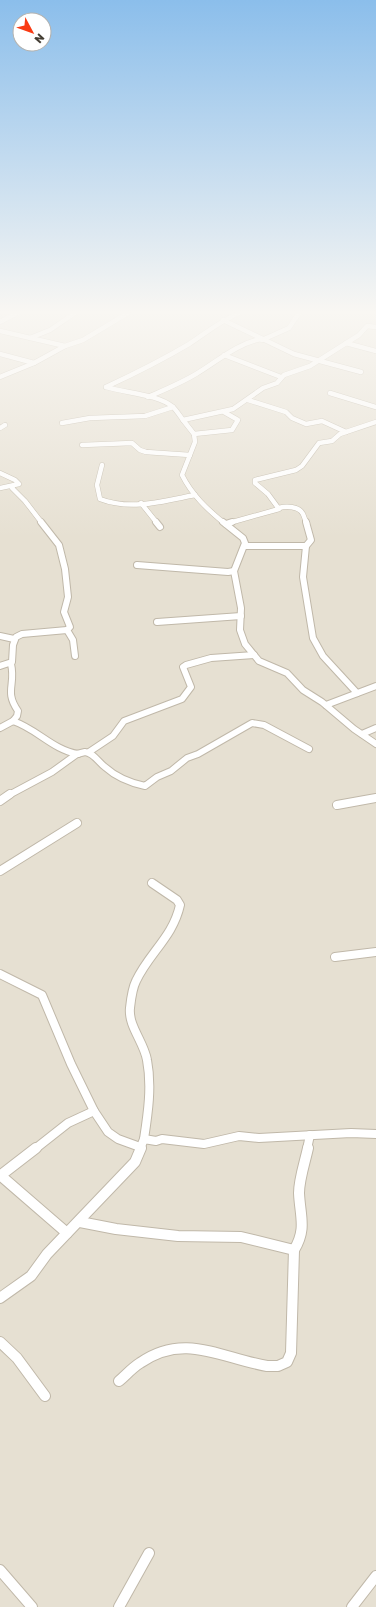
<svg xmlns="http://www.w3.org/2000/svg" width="376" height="1607" font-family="'Golos Text',sans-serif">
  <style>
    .residential { fill: #e6e0d2 }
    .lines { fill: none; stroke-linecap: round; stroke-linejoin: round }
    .street-far3-casing { stroke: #c0b8a9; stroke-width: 5.5 }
    .street-far2-casing { stroke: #c0b8a9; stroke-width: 8 }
    .street-far1-casing { stroke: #c0b8a9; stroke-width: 10 }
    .street-casing { stroke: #c0b8a9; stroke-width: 12 }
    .street-far3 { stroke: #fff; stroke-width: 4.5 }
    .street-far2 { stroke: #fff; stroke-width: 6 }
    .street-far1 { stroke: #fff; stroke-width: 8 }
    .street { stroke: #fff; stroke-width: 10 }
  </style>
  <rect width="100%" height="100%" fill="#f2eee4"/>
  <rect class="residential" x="0" y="313" width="376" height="1294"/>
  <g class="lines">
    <defs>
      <g id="street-far3">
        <polyline points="223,320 294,354 361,372"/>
        <polyline points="0,322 17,313"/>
        <polyline points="0,331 65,346"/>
        <polyline points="30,338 50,330 75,313"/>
        <polyline points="262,340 289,328 299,313"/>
        <polyline points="346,343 376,351"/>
        <polyline points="0,354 34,363"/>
        <polyline points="224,355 281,377"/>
        <polyline points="0,377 34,363 65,346 83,340 128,313"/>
        <path d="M106 387C134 374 162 360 189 344 206 333 220 321 239 313"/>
        <path d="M106 387C125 393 158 394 173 407 177 411 180 416 183 420"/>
        <polyline points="330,393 376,407"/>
        <path d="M148 397C164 390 181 383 196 374 218 361 236 344 261 339"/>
        <polyline points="248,400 286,412 292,418 306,424 322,421 346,432"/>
        <polyline points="62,423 90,418 145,416 173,407"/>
        <polyline points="0,428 5,425"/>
        <polyline points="194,434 232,430 238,420 224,412"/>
        <polyline points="82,445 132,443 140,450 146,452 190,455"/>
        <path d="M102 465 97 485 100 499C131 511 164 501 195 495"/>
        <polyline points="0,473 15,480 19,484 0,488"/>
        <polyline points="13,486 12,488 25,501 42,523"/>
        <polyline points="141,503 157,523"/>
        <path d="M279 508C286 506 299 506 303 514 304 517 305 520 307 523"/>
        <path d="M224 523C207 509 192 495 182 475L195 442 194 434 183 420 233 409 263 388 277 383 284 375 310 366 359 335 367 326 376 327"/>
        <polyline points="229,523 279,509 268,494 255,483 255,480 296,470 302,466 319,443 332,441 340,434 376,422"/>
      </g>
      <g id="street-far2">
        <polyline points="41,522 59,545 65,569 68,597 64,612 70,627 67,630 73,640 75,656"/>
        <polyline points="156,522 160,527"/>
        <polyline points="223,522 243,538 245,543 234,571 241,608 240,630 245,644 259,661 287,673 303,690 322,702 354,729 376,744"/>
        <polyline points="306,522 311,540 306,546 303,577 313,638 323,656 357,693"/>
        <polyline points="226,524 232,522"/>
        <polyline points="245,546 306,546"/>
        <polyline points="137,565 228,572 234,571"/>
        <polyline points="157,622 241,616"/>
        <polyline points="0,636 14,639"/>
        <path d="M11 664C16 685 4 691 18 711L17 716 13 721"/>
        <polyline points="0,666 12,662 13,645 16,637 22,634 67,630"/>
        <polyline points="326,705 376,686"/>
        <path d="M0 728 13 721C37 729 53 750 78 754"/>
        <polyline points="362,734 376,728"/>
        <polyline points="89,752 113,736 124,721 182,699 191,687 183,667 186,665 211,658 254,655"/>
        <path d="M9 795 52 772 77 754 85 752C94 753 98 762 105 767 116 777 131 783 145 786L157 777 171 771 187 758 198 754 252 723 264 725 309 749"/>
      </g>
      <g id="street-far1">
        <polyline points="0,801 10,794"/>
        <polyline points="337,805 376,798"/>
        <polyline points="0,871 77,823"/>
        <polyline points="335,957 376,952"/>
        <polyline points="0,974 42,995 71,1064 94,1111 108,1132 118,1139 140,1147"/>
        <path d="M144 1139C148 1113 152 1086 147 1060 144 1042 128 1026 130 1008 131 999 132 989 136 981 149 953 173 937 180 905L177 900 152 883"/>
        <polyline points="35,1149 68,1123 94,1111"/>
        <polyline points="140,1149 144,1139 156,1141 162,1139 204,1144 239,1136 259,1138 351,1133 376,1134"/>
        <polyline points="307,1149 310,1135"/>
      </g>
      <g id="street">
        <polyline points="0,1175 67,1233"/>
        <polyline points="1,1175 36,1148"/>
        <polyline points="80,1222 116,1229 178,1236 241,1237 294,1250"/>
        <polyline points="0,1298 31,1276 47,1254 135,1162 141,1148"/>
        <polyline points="0,1342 17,1358 45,1396"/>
        <path d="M119 1381C126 1375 132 1368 140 1363 184 1332 221 1358 267 1366H278L287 1362 291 1353 294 1250C307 1229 300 1216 299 1193 299 1179 305 1162 308 1148"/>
        <polyline points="0,1570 32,1607"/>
        <polyline points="119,1607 149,1553"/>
        <polyline points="352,1607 376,1576"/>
      </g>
    </defs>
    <use href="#street-far3" class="street-far3-casing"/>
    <use href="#street-far2" class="street-far2-casing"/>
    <use href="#street-far1" class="street-far1-casing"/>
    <use href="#street" class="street-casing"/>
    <use href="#street-far3" class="street-far3"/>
    <use href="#street-far2" class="street-far2"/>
    <use href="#street-far1" class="street-far1"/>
    <use href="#street" class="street"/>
  </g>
  <linearGradient id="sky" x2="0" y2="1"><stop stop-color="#8bbeeb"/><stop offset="0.58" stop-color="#f9f7f3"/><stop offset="1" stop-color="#f9f7f3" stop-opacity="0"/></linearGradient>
  <rect width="376" height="538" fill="url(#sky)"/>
  <g transform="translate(32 32) rotate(131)"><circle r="19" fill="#ffffff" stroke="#b4b2ae"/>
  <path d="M0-3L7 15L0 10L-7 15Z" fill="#f93a13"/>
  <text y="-6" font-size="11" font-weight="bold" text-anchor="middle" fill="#443e34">N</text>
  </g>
</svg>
